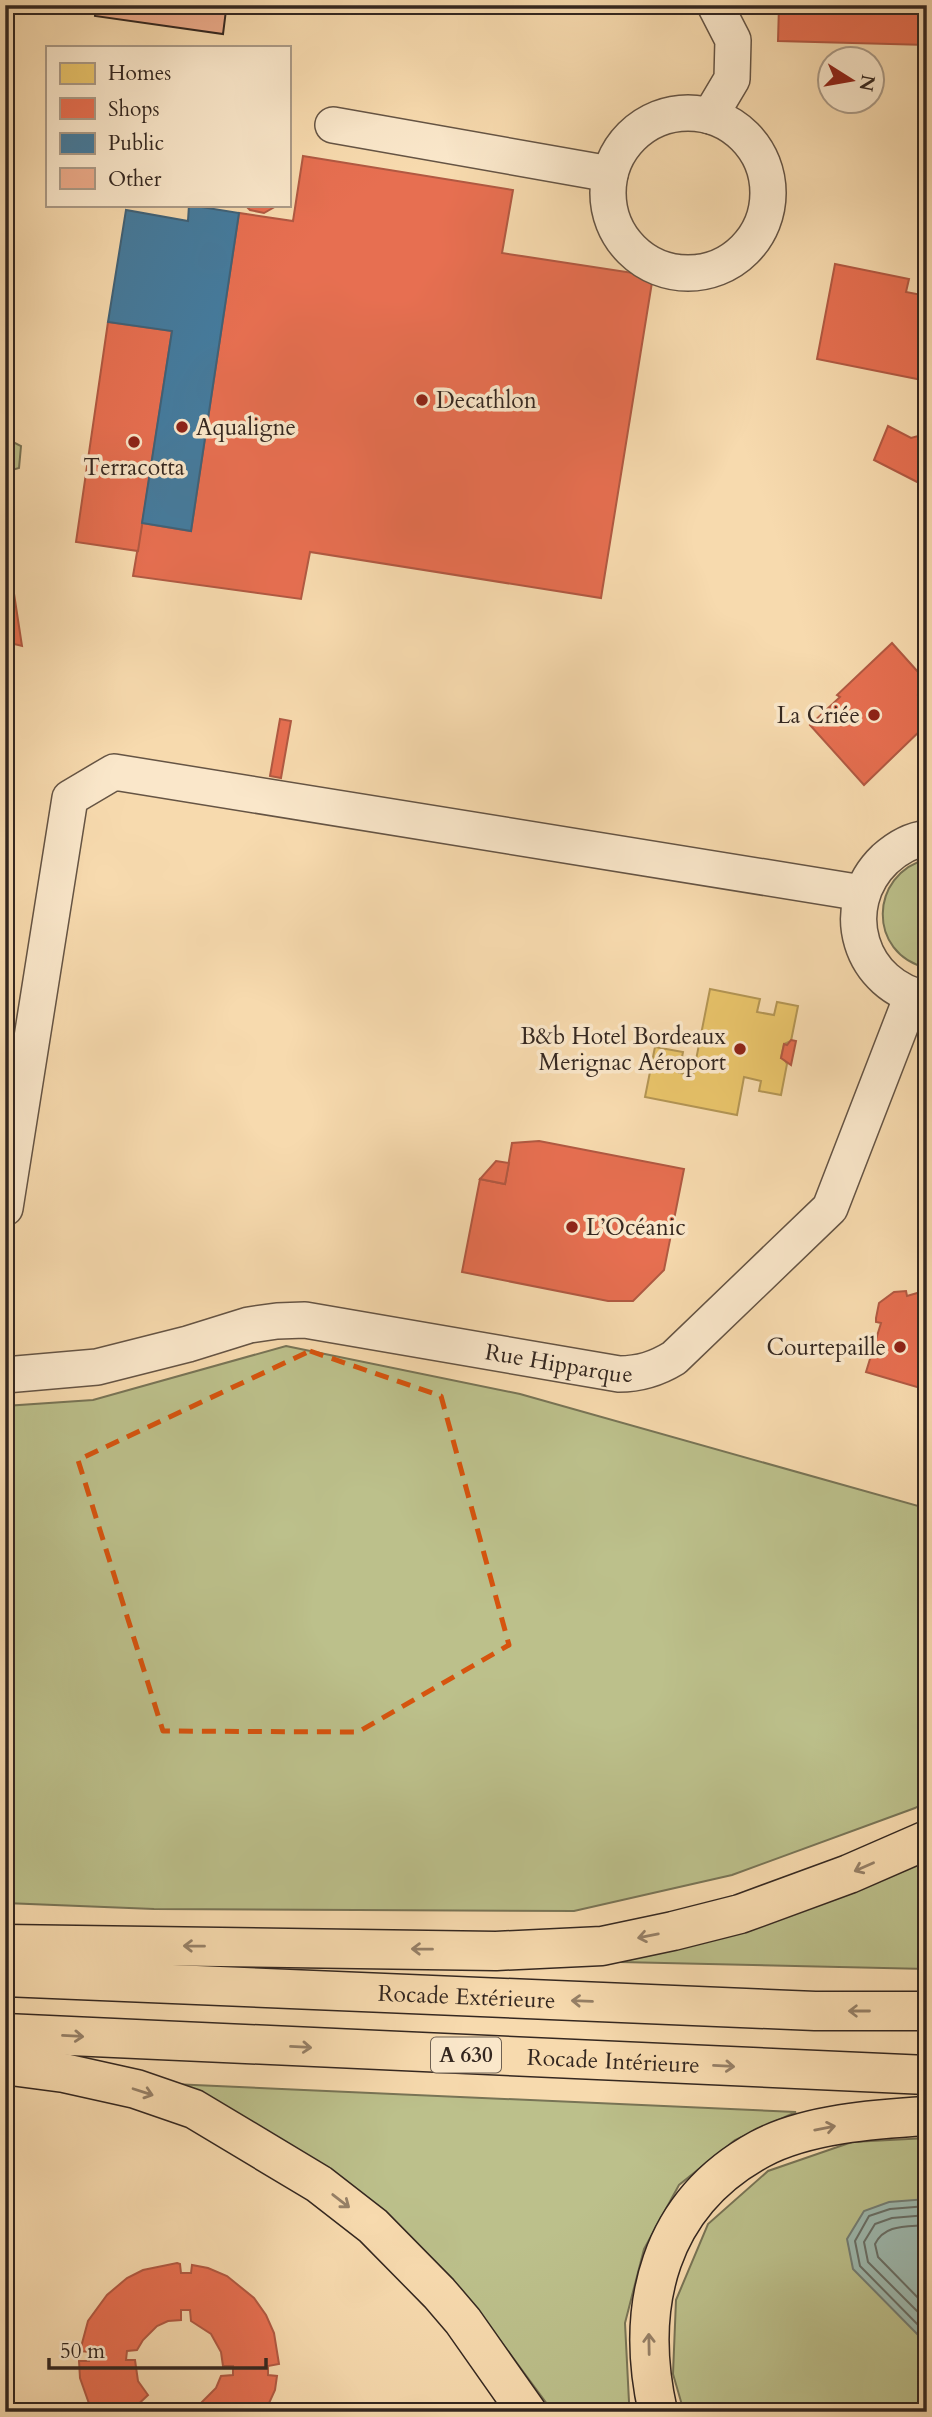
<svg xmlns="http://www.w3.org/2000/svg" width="932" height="2417" font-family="Cardo,serif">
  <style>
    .green { fill: #bcc08b; stroke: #787456; stroke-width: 2 }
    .water { fill: #9ebab0; stroke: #747f76; stroke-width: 2 }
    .homes { fill: #e9c46a; stroke: #b39554; stroke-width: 2 }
    .shops { fill: #e76f51; stroke: #b15942; stroke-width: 2 }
    .public { fill: #457b9d; stroke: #406278; stroke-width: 2 }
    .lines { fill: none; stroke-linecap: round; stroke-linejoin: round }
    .shore { stroke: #697068; stroke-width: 2 }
    .building { fill: #ecab8a; stroke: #342720; stroke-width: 2 }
    .minor-casing { stroke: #655444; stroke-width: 38 }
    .highway-casing { stroke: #342720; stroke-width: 41 }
    .minor { stroke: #fae7ca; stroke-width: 35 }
    .highway { stroke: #f7daae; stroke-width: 38 }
    .oneway { stroke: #968067 }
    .marked { fill: none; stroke: #d6540e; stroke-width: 5; stroke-dasharray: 14 9; stroke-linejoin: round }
    .poi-dot { fill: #8f2418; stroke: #fae7ca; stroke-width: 2.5 }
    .labels { text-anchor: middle; stroke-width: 7; stroke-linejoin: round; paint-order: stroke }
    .shield { fill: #fae7ca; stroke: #6f6153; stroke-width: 2 }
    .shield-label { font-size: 21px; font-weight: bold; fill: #342720 }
    .poi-label { font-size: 23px; fill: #342720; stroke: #fae7ca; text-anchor: start }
    .street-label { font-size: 23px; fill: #342720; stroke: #fae7ca }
  </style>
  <rect width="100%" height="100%" fill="#f7daae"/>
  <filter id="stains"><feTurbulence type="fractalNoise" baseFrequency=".00286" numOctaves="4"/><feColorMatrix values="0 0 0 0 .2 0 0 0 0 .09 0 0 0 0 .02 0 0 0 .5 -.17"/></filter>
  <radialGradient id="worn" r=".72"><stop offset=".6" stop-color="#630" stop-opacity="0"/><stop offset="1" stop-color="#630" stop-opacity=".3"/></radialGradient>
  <g class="green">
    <polygon points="5,438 21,446 19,468 5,472"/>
    <path d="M927 859V968C867 954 869 874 927 859Z"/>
    <polygon points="286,1346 520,1394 925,1508 927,1506 927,1801 915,1808 732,1875 574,1911 154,1909 5,1903 5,1406 93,1400"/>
    <polygon points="927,1858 927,1969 620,1962 748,1929"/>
    <polygon points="172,2084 796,2112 735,2140 679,2185 644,2249 625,2323 629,2402 633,2412 553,2412 493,2331"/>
    <polygon points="927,2138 927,2412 684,2412 673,2374 676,2300 708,2224 768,2171 852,2142"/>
  </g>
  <polygon class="water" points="927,2199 927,2344 853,2269 847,2239 864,2211 889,2202"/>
  <polygon class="homes" points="710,989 760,999 757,1012 774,1015 777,1002 798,1006 791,1041 784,1044 781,1058 784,1058 787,1064 781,1095 759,1091 761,1081 744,1077 737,1115 645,1097 655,1047 683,1052 679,1073 693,1075"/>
  <g class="shops">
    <polygon points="779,5 927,5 927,45 778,41"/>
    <polygon points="303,156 513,190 502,253 653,276 601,598 310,552 301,599 133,576 142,523 191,531 239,213 293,221"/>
    <polygon points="245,205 278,205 264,213 250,210"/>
    <polygon points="835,264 909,279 906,292 927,296 927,381 817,359"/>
    <polygon points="108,322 172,331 138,551 76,542"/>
    <polygon points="888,426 911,438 918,436 927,441 927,487 874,460"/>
    <polygon points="5,535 22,646 6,642 10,612 5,612"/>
    <polygon points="5,612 10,612 5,646"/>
    <polygon points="892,643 927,682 927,686 918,695 927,705 927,724 864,785 810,725 840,697 837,695"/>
    <polygon points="280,719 291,721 281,778 270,776"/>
    <polygon points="791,1040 796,1041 791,1065 781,1058 784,1044 787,1045"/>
    <polygon points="539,1141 684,1169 664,1270 633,1301 608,1301 462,1272 480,1179 505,1184 512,1143"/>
    <polygon points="496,1161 509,1163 505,1184 480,1179"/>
    <polygon points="906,1291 907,1296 917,1293 927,1295 927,1390 866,1372 881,1323 876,1322 876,1318 879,1303 894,1292"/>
    <polygon points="177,2263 180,2264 181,2273 191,2273 192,2265 208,2268 227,2276 254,2298 266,2315 274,2333 279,2364 268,2366 268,2375 277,2376 275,2390 265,2412 192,2412 216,2388 221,2376 233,2375 233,2366 223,2366 221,2352 211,2334 191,2321 190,2310 181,2310 181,2320 168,2321 157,2326 143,2340 137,2350 127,2351 126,2360 135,2360 138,2381 148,2395 130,2412 92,2412 80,2378 79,2361 89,2361 89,2352 80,2351 88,2321 107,2295 127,2278 143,2270"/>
  </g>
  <polygon class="public" points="189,205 239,213 191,531 142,523 172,331 108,322 126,210 188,221"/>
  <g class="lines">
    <g class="shore">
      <polyline points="927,2206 890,2209 869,2216 855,2241 860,2266 927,2334"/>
      <polyline points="927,2215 892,2218 875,2224 864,2242 868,2262 927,2321"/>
      <path d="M927 2225C906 2227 885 2224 875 2244L878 2257 927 2307"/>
    </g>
  </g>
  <polygon class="building" points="96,5 189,5 226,10 223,34 95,16"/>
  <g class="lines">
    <defs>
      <g id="minor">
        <circle cx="688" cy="193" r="80"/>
        <polyline points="710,116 732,79 733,40 715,5"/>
        <polyline points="333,125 610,174"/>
        <path d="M927 838C911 840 896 849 885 859 835 907 860 987 927 999"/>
        <polyline points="5,1208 70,798 114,772 862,893"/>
        <path id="s1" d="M5 1375 97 1367 188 1344 249 1325 277 1321 305 1320 619 1374C640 1374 656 1369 674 1358L830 1208 912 996"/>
      </g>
      <g id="highway">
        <polyline points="5,1944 496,1951 602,1946 673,1931 740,1914 849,1874 927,1840"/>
        <path id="s2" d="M5 1977 815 2011H927"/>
        <path id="s3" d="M5 2033 927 2075"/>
        <polyline points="5,2063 11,2066 64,2073 136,2089 194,2109 319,2184 373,2226 439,2293 463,2321 527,2412"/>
        <path d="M658 2412C634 2306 659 2204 760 2149 806 2124 875 2119 927 2116"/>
      </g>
    </defs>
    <use href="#minor" class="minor-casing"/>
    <use href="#highway" class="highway-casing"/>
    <use href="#minor" class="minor"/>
    <use href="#highway" class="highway"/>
  </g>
  <defs><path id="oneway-shaft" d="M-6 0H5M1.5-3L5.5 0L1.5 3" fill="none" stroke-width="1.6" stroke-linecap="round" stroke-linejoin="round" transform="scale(1.75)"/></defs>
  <g class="oneway">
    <use href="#oneway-shaft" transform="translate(864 1867) rotate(156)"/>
    <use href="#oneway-shaft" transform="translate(648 1936) rotate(169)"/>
    <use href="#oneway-shaft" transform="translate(194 1946) rotate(-179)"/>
    <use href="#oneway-shaft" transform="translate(422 1949) rotate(-179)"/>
    <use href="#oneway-shaft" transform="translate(582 2001) rotate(-178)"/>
    <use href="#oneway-shaft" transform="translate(859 2011) rotate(180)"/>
    <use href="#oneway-shaft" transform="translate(73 2036) rotate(3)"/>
    <use href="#oneway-shaft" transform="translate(301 2047) rotate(3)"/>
    <use href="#oneway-shaft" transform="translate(724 2066) rotate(3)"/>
    <use href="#oneway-shaft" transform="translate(143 2092) rotate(18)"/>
    <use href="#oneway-shaft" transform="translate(825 2128) rotate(-11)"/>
    <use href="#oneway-shaft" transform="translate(341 2201) rotate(38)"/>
    <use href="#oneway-shaft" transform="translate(649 2344) rotate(-91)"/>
  </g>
  <path class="marked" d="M310 1351 441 1396 509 1645 358 1732 163 1731 78 1460Z"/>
  <g class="poi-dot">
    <circle cx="422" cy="400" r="7"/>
    <circle cx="182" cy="427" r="7"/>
    <circle cx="134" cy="442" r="7"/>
    <circle cx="874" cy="715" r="7"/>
    <circle cx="740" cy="1049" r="7"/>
    <circle cx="572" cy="1227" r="7"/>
    <circle cx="900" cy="1347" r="7"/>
  </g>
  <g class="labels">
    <rect class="shield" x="431" y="2037.5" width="70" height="35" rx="5"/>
    <g class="shield-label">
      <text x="466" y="2062">A 630</text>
    </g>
    <g class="poi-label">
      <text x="436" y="408">Decathlon</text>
      <text x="196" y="435">Aqualigne</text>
      <text x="134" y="475" text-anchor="middle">Terracotta</text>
      <text x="860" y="723" text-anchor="end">La Criée</text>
      <text x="726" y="1044" text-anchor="end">B&amp;b Hotel Bordeaux<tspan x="726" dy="26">Merignac Aéroport</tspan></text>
      <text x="586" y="1235">L’Océanic</text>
      <text x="886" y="1355" text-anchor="end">Courtepaille</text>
    </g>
    <g class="street-label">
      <text dy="8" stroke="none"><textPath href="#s1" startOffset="564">Rue Hipparque</textPath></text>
      <text dy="8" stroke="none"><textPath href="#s2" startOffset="462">Rocade Extérieure</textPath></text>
      <text dy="8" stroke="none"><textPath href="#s3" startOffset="609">Rocade Intérieure</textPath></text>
    </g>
  </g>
  <rect width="932" height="2417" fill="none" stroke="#f7daae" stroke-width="28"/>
  <rect x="7" y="7" width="918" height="2403" fill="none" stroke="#342720" stroke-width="3.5"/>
  <rect x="14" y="14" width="904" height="2389" fill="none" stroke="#342720" stroke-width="2"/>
  <rect x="46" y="46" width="245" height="161" fill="#fae7ca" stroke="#ab9a86" stroke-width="2"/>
  <rect x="60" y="63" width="35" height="21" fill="#e9c46a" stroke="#ab9a86" stroke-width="2"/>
  <text x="108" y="80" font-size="21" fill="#342720">Homes</text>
  <rect x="60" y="98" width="35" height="21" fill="#e76f51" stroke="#ab9a86" stroke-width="2"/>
  <text x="108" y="116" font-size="21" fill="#342720">Shops</text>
  <rect x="60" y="133" width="35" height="21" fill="#457b9d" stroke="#ab9a86" stroke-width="2"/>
  <text x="108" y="150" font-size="21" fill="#342720">Public</text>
  <rect x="60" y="168" width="35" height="21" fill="#ecab8a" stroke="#ab9a86" stroke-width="2"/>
  <text x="108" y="186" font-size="21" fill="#342720">Other</text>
  <g transform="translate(851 80) rotate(101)"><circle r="33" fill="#fae7ca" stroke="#ab9a86" stroke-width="2"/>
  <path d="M0-5L12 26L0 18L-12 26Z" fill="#8f2418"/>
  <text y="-10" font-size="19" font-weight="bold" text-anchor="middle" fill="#342720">N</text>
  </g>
  <path d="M49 2358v10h217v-10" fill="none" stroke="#342720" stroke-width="3.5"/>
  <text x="60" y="2358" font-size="21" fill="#342720" stroke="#fae7ca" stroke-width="5" paint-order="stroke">50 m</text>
  <rect width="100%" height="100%" filter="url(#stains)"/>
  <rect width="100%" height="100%" fill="url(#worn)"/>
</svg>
